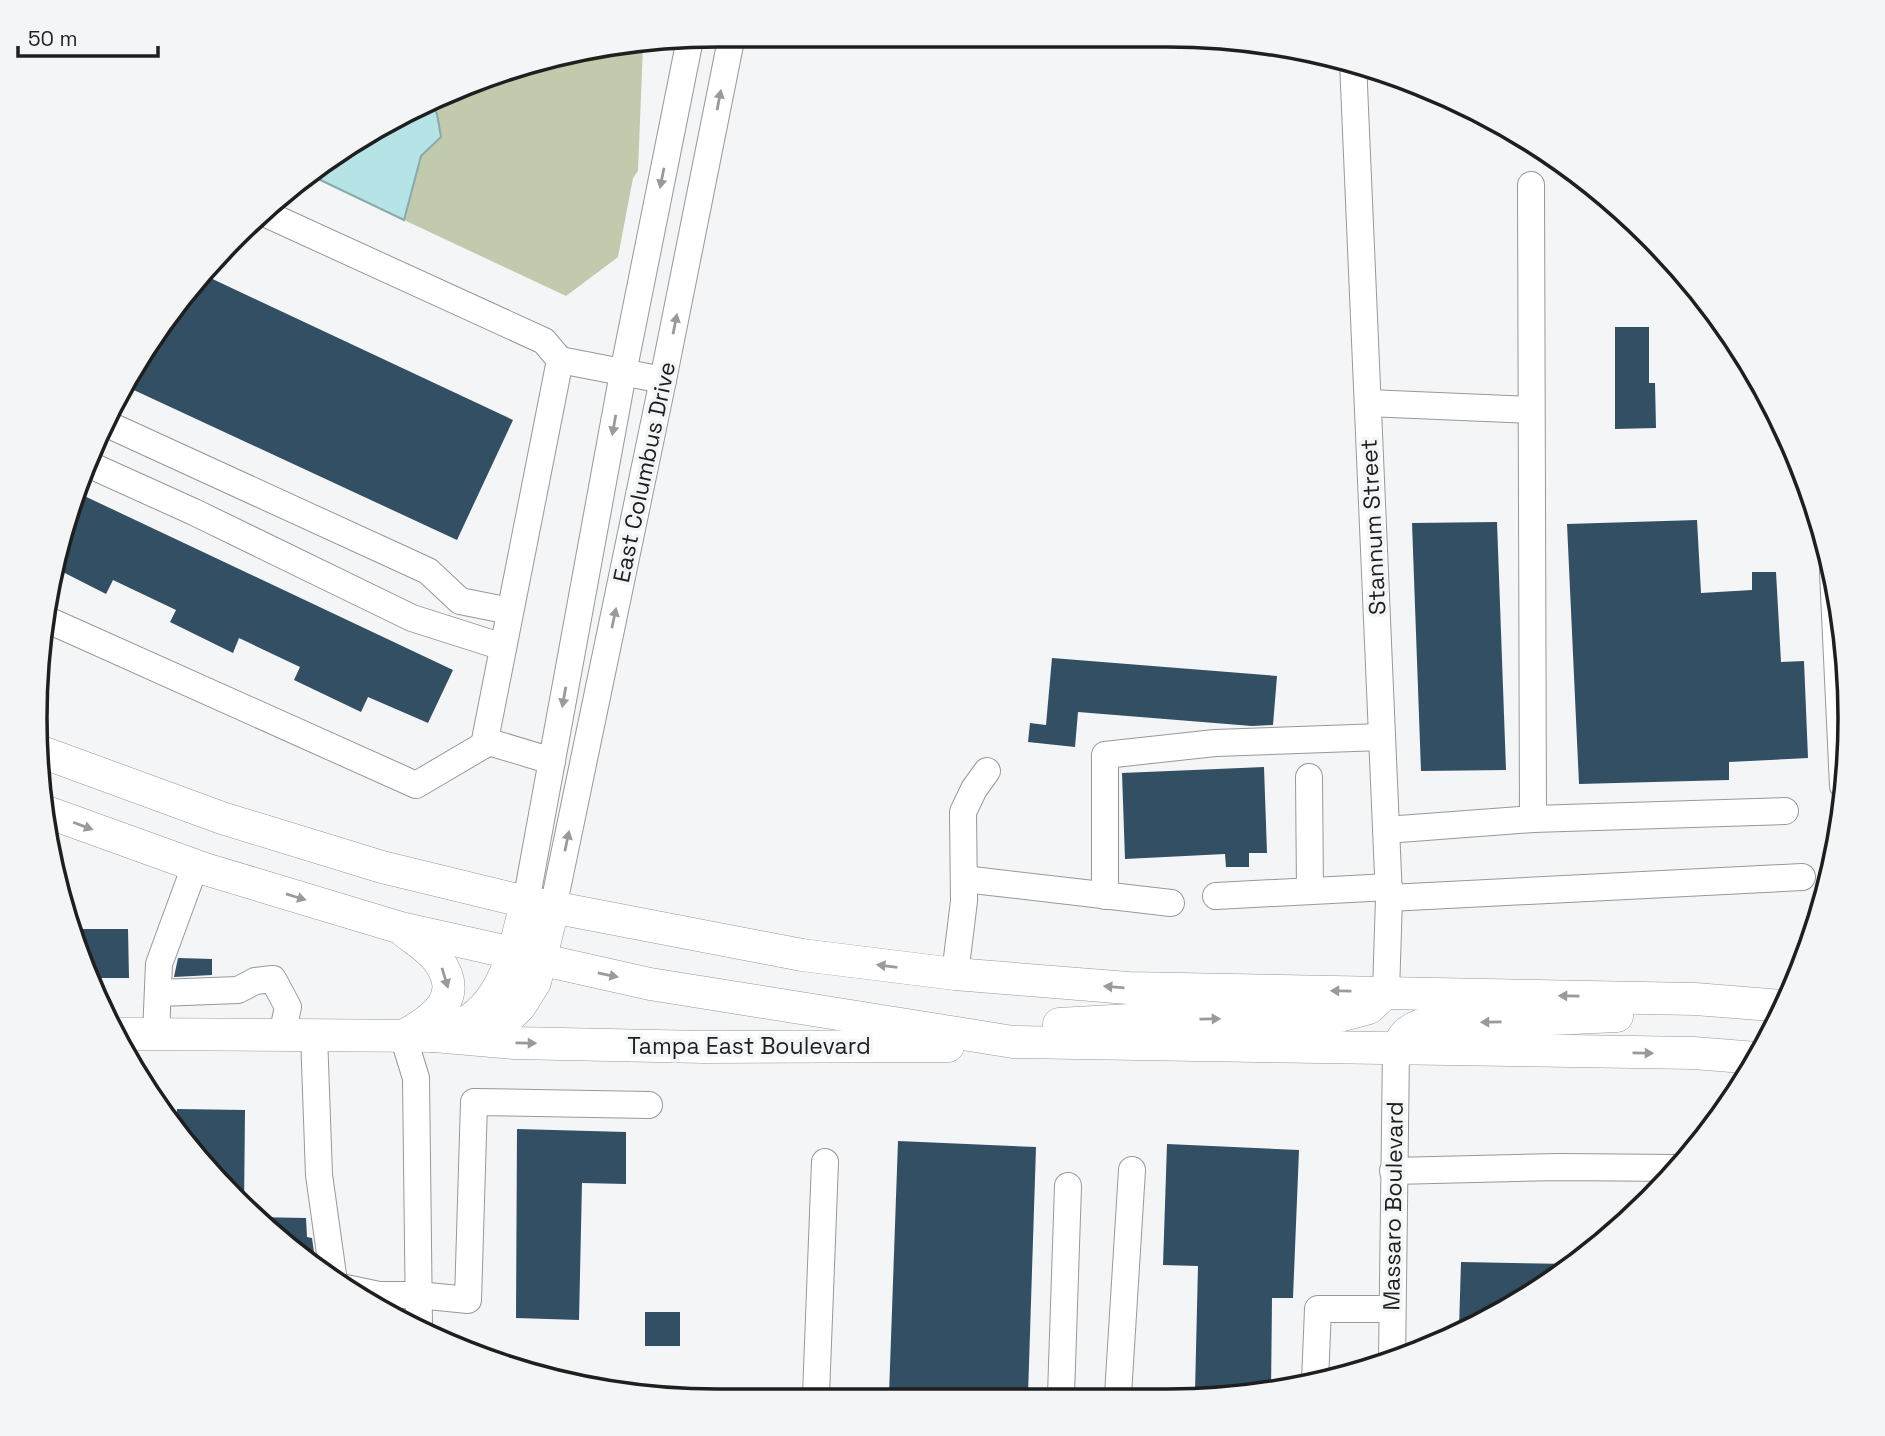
<svg xmlns="http://www.w3.org/2000/svg" width="1885" height="1436" font-family="'Space Grotesk',sans-serif">
  <style>
    .green { fill: #c1caac }
    .water { fill: #b6e4e6; stroke: #89a9aa; stroke-width: 2 }
    .building { fill: #334f63 }
    .lines { fill: none; stroke-linecap: round; stroke-linejoin: round }
    .minor-casing { stroke: #979899; stroke-width: 28 }
    .major-casing { stroke: #979899; stroke-width: 33 }
    .minor { stroke: #fff; stroke-width: 26 }
    .major { stroke: #fff; stroke-width: 32 }
    .oneway { fill: #9a9a9a }
    .labels { text-anchor: middle; stroke-width: 7; stroke-linejoin: round; paint-order: stroke }
    .street-label { font-size: 23px; fill: #1f1f1f; stroke: #f4f5f6 }
    .rim { fill: none; stroke: #1f1f1f; stroke-width: 3.5 }
  </style>
  <rect width="100%" height="100%" fill="#f4f5f6"/>
  <polygon class="green" points="643,45 638,171 633,178 618,257 566,296 404,220 421,156 441,137 437,114 432,103 541,58"/>
  <polygon class="water" points="432,103 437,114 441,137 421,156 404,220 312,176 376,127"/>
  <g class="building">
    <polygon points="204,275 513,420 457,540 123,385 126,377"/>
    <polygon points="1615,327 1649,327 1649,383 1655,383 1656,428 1615,429"/>
    <polygon points="78,493 453,670 428,723 368,697 361,712 294,680 300,667 239,638 233,653 170,622 176,610 113,580 106,594 55,568 58,542"/>
    <polygon points="1697,520 1701,593 1752,590 1752,572 1776,572 1781,662 1804,661 1808,758 1729,762 1729,780 1579,784 1567,524"/>
    <polygon points="1497,522 1506,770 1421,771 1412,523"/>
    <polygon points="1052,658 1277,676 1273,725 1252,726 1078,712 1075,747 1028,742 1030,723 1046,725"/>
    <polygon points="1264,767 1267,853 1249,853 1249,867 1226,867 1225,854 1125,859 1122,773"/>
    <polygon points="80,929 128,929 129,978 96,978 80,944"/>
    <polygon points="178,958 212,959 212,975 174,977"/>
    <polygon points="177,1109 245,1110 244,1209 235,1201 176,1130"/>
    <polygon points="517,1129 626,1132 626,1184 582,1183 579,1320 516,1318"/>
    <polygon points="898,1141 1036,1147 1028,1395 889,1395"/>
    <polygon points="1167,1144 1299,1150 1293,1298 1272,1298 1271,1392 1195,1392 1198,1266 1163,1265"/>
    <polygon points="254,1217 306,1218 307,1237 312,1238 316,1267"/>
    <polygon points="1461,1262 1573,1264 1546,1286 1459,1329"/>
    <rect x="645" y="1312" width="35" height="34"/>
  </g>
  <g class="lines">
    <defs>
      <g id="minor">
        <polyline points="1353,62 1389,898 1386,992"/>
        <polyline points="1531,185 1533,819"/>
        <polyline points="264,213 544,341 560,360"/>
        <polyline points="1368,403 1531,410"/>
        <polyline points="107,424 428,571 460,601 510,611"/>
        <polyline points="90,465 194,512 412,618 503,647"/>
        <polyline points="1833,572 1843,786"/>
        <polyline points="48,620 416,785 489,742 552,761"/>
        <polyline points="484,745 560,360 663,380"/>
        <polyline points="1309,777 1310,891"/>
        <polyline points="1386,830 1533,819 1785,811"/>
        <polyline points="964,879 1171,903"/>
        <polyline points="1105,896 1105,755 1215,743 1382,737"/>
        <polyline points="1216,896 1389,887"/>
        <polyline points="1389,898 1802,877"/>
        <polyline points="526,902 623,373 690,39"/>
        <polyline points="553,908 663,380 732,35"/>
        <polyline points="955,974 964,901 963,812 974,789 987,771"/>
        <polyline points="158,993 238,990 255,981 273,979 288,1007 282,1035"/>
        <polyline points="156,1034 159,964 195,866"/>
        <polyline points="314,1035 319,1175 334,1282"/>
        <polyline points="403,1036 416,1078 419,1326"/>
        <polyline points="1393,1171 1559,1167 1677,1168"/>
        <polyline points="341,1287 379,1295 418,1295 468,1300 474,1102 649,1105"/>
        <polyline points="1392,1362 1396,1050"/>
        <polyline points="1315,1381 1318,1309 1392,1309"/>
        <polyline points="816,1395 825,1162"/>
        <polyline points="1061,1395 1068,1186"/>
        <polyline points="1118,1395 1132,1170"/>
      </g>
      <g id="major">
        <polyline points="39,751 222,818 382,867 526,902 802,955 955,974 1128,988 1695,999 1784,1006"/>
        <polyline points="47,812 205,869 401,928 650,984 1013,1042 1694,1053 1756,1058"/>
        <path d="M404 931C415 940 430 949 438 960 464 996 437 1017 407 1034"/>
        <polyline points="1059,1024 1130,1020 1339,1016 1369,1008 1386,992"/>
        <polyline points="121,1034 434,1036 514,1043 704,1047 948,1046"/>
        <path d="M434 1036C444 1032 456 1029 465 1023 506 999 516 945 526 902"/>
        <polyline points="486,1040 520,1006 535,982 553,908"/>
        <path d="M1396 1050C1402 1037 1407 1030 1421 1025L1617 1016"/>
      </g>
    </defs>
    <use href="#minor" class="minor-casing"/>
    <use href="#major" class="major-casing"/>
    <use href="#minor" class="minor"/>
    <use href="#major" class="major"/>
  </g>
  <defs><path id="oneway-solid" d="M-6-.8H1V-3.2L6.5 0L1 3.2V.8H-6Z" transform="scale(1.75)"/></defs>
  <g class="oneway">
    <use href="#oneway-solid" transform="translate(719 100) rotate(-79)"/>
    <use href="#oneway-solid" transform="translate(662 178) rotate(101)"/>
    <use href="#oneway-solid" transform="translate(675 324) rotate(-79)"/>
    <use href="#oneway-solid" transform="translate(614 425) rotate(100)"/>
    <use href="#oneway-solid" transform="translate(614 618) rotate(-78)"/>
    <use href="#oneway-solid" transform="translate(564 697) rotate(100)"/>
    <use href="#oneway-solid" transform="translate(83 826) rotate(21)"/>
    <use href="#oneway-solid" transform="translate(567 841) rotate(-78)"/>
    <use href="#oneway-solid" transform="translate(296 897) rotate(17)"/>
    <use href="#oneway-solid" transform="translate(887 966) rotate(-173)"/>
    <use href="#oneway-solid" transform="translate(608 975) rotate(12)"/>
    <use href="#oneway-solid" transform="translate(445 978) rotate(73)"/>
    <use href="#oneway-solid" transform="translate(1114 987) rotate(-175)"/>
    <use href="#oneway-solid" transform="translate(1341 991) rotate(-179)"/>
    <use href="#oneway-solid" transform="translate(1569 996) rotate(-179)"/>
    <use href="#oneway-solid" transform="translate(1210 1019) rotate(-1)"/>
    <use href="#oneway-solid" transform="translate(1491 1022) rotate(179)"/>
    <use href="#oneway-solid" transform="translate(526 1043) rotate(1)"/>
    <use href="#oneway-solid" transform="translate(1643 1053) rotate(1)"/>
  </g>
  <g class="labels">
    <g class="street-label">
      <text transform="translate(644 472) rotate(-78)" y="8">East Columbus Drive</text>
      <text transform="translate(1373 527) rotate(-93)" y="8">Stannum Street</text>
      <text x="749" y="1054">Tampa East Boulevard</text>
      <text transform="translate(1393 1206) rotate(-89)" y="8">Massaro Boulevard</text>
    </g>
  </g>
  <path d="M0 0H1885V1436H0ZM718 47H1167A671 671 0 0 1 1838 718V718A671 671 0 0 1 1167 1389H718A671 671 0 0 1 47 718V718A671 671 0 0 1 718 47Z" fill="#f4f5f6" fill-rule="evenodd"/>
  <path class="rim" d="M718 47H1167A671 671 0 0 1 1838 718V718A671 671 0 0 1 1167 1389H718A671 671 0 0 1 47 718V718A671 671 0 0 1 718 47Z"/>
  <path d="M18 46v10h140v-10" fill="none" stroke="#1f1f1f" stroke-width="3.5"/>
  <text x="28" y="46" font-size="21" fill="#1f1f1f" stroke="#f4f5f6" stroke-width="5" paint-order="stroke">50 m</text>
</svg>
